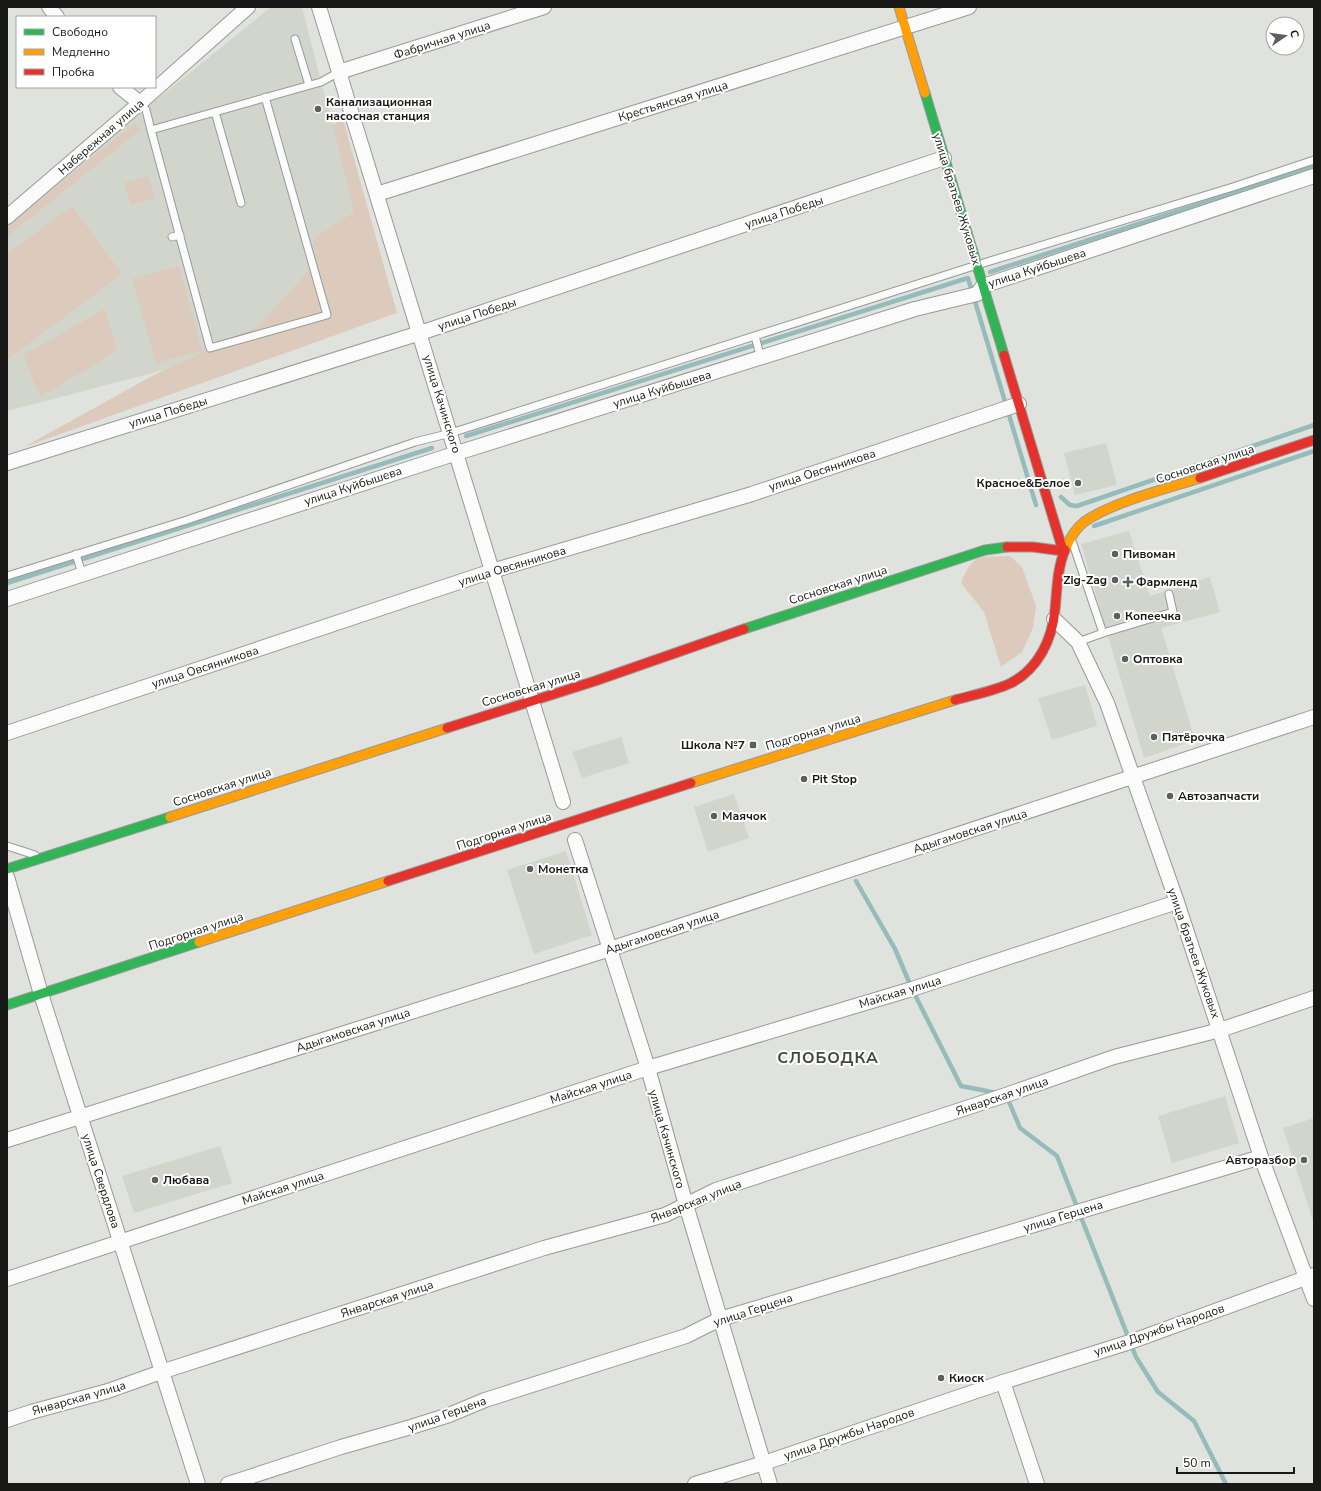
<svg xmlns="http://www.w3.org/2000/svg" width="1321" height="1491" font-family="'Nunito Sans',sans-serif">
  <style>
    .built { fill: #d1d5cb }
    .green { fill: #dccbbd }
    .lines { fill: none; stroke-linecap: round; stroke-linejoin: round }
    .stream { stroke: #95bcbb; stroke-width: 4.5 }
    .lane-casing { stroke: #989a97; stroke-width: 9 }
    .street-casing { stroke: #989a97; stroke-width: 16 }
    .fast-casing { stroke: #989a97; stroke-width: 11 }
    .slow-casing { stroke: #989a97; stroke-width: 11 }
    .jam-casing { stroke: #989a97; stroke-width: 11 }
    .lane { stroke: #fafbfa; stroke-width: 7 }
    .street { stroke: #fafbfa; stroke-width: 14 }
    .fast { stroke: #30b455; stroke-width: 9 }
    .slow { stroke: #ff9f0a; stroke-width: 9 }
    .jam { stroke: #e5322d; stroke-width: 9 }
    .poi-dot { fill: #5e5f5c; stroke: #fff; stroke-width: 1.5 }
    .labels { text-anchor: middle; stroke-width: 4; stroke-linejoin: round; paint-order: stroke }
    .street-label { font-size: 12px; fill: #181916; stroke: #fff }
    .poi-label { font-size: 12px; font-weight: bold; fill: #181916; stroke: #fff; text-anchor: start }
    .district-label { font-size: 16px; font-weight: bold; letter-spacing: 1px; fill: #454842; stroke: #fff }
  </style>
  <rect width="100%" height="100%" fill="#e0e2dd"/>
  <g class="built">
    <polygon points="271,7 302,7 321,82 386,312 7,411 7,221"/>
    <polygon points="1106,443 1117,485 1075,495 1064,453"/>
    <polygon points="1129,531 1150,596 1210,577 1220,612 1161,628 1195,740 1144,758 1081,544"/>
    <polygon points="1085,685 1097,726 1052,740 1038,698"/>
    <polygon points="621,737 629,763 582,778 572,752"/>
    <polygon points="734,794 749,838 708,852 694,807"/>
    <polygon points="566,851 592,935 534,954 507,870"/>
    <polygon points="1225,1096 1239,1143 1172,1163 1158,1116"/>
    <polygon points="1314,1118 1314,1224 1283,1128"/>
    <polygon points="220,1146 232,1183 134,1213 122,1176"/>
  </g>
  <g class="green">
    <polygon points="343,119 397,313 24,447 152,376 259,325 316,263 313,239 354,212 333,125"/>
    <polygon points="135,123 140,130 7,237 7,226"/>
    <polygon points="148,176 155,198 131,205 124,183"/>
    <polygon points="72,206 122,274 7,360 7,254"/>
    <polygon points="179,266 202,351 156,363 132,279"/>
    <polygon points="105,309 117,351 40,397 23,355"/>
    <path d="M1010 556 1022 567 1036 606 1033 628 1022 652 1001 667 984 612 961 583C973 552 981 557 1010 556Z"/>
  </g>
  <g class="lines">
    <g class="stream">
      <polyline points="990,272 1314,167"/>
      <polyline points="466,436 968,278 1036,505"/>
      <polyline points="1061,497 1070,505 1077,506 1314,425"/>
      <polyline points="1094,526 1314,451"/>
      <polyline points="7,583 432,448"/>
      <polyline points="856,881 895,949 912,989 961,1086 997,1093"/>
      <polyline points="1007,1097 1020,1128 1057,1156 1136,1357 1158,1392 1194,1421 1226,1484"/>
    </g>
    <defs>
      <g id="lane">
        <polyline points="295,39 309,85"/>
        <polyline points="265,97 327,315 210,348 151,130 321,82 339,72"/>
        <polyline points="140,103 146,110 151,130"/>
        <polyline points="215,112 241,203"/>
        <polyline points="172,237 180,235"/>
        <polyline points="755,336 761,359"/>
        <polyline points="1072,541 1103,633 1078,642"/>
        <polyline points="76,554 82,574"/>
        <polyline points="7,576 187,520 415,442 451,433 977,265 1233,187 1314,160"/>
        <polyline points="1103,633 1173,612 1169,594"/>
        <polyline points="7,846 35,855"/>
      </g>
      <g id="street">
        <polyline points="49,7 57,17"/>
        <polyline points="319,7 563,802"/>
        <polyline points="339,72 544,7"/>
        <polyline points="120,87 140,103"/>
        <polyline points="377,194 969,7"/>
        <polyline points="7,217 140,103 248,7"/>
        <polyline points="7,463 420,333 944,158"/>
        <polyline points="7,599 457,453 915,309 977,294 983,286 1314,176"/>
        <polyline points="1054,619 1078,642 1107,703 1177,902 1261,1157 1314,1299"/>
        <polyline points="7,733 492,571 752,494 1019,404"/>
        <polyline points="575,840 648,1068 686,1205 770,1484"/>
        <polyline points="7,877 41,994 198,1484"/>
        <polyline points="7,1140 610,949 1314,717"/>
        <polyline points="7,1279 648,1068 912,989 1177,902"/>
        <polyline points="1003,1382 1037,1484"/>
        <polyline points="7,1420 31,1412 108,1391 161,1372 544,1248 665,1215 716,1190 1006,1095 1114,1057 1220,1030 1314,998"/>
        <polyline points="228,1484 341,1447 411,1427 449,1415 485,1400 686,1336 720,1319 1261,1157"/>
        <polyline points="695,1484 764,1463 1003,1382 1130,1342 1314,1275"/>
      </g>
      <g id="fast">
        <polyline points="925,93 1004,355"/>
        <polyline points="744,629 985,550 1007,547"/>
        <polyline points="7,869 170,817"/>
        <polyline points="7,1005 199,942"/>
      </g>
      <g id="slow">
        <polyline points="899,7 925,93"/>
        <path d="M1065 550C1069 540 1075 529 1084 522 1112 502 1166 489 1200 478"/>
        <polyline points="691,783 955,700"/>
        <polyline points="170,817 447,728"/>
        <polyline points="199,942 388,881"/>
      </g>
      <g id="jam">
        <polyline points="1004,355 1063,551 1033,547 1007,547"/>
        <polyline points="1200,478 1314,440"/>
        <path d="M955 700C973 695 994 691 1011 683 1038 669 1052 640 1055 610 1057 590 1057 569 1065 550"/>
        <polyline points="447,728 595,681 744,629"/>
        <polyline points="388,881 691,783"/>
      </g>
    </defs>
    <use href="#lane" class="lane-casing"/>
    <use href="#street" class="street-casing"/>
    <use href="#fast" class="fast-casing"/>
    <use href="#slow" class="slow-casing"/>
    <use href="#jam" class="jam-casing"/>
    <use href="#lane" class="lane"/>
    <use href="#street" class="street"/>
    <use href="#fast" class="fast"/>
    <use href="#slow" class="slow"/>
    <use href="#jam" class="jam"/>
  </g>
  <g class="poi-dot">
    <circle cx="318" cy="109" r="4"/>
    <circle cx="1078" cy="483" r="4"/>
    <circle cx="1115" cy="554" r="4"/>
    <circle cx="1115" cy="580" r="4"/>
    <path d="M1126 576h4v4h4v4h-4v4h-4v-4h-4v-4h4z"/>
    <circle cx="1117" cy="616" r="4"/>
    <circle cx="1125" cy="659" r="4"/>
    <circle cx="1154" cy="737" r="4"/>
    <rect x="749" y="741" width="8" height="8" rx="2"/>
    <circle cx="804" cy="779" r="4"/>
    <circle cx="1170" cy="796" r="4"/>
    <circle cx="714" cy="816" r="4"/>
    <circle cx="530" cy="869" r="4"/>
    <circle cx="1304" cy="1160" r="4"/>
    <circle cx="155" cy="1180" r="4"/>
    <circle cx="941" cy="1378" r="4"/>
  </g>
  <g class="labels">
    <g class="street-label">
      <text transform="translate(442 40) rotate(-18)" y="4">Фабричная улица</text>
      <text transform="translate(673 101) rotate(-17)" y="4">Крестьянская улица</text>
      <text transform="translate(101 137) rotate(-41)" y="4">Набережная улица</text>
      <text transform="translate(957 199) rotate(73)" y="4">улица братьев Жуковых</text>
      <text transform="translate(784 212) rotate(-18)" y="4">улица Победы</text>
      <text transform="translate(1037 268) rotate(-18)" y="4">улица Куйбышева</text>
      <text transform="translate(477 314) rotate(-18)" y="4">улица Победы</text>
      <text transform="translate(662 389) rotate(-17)" y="4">улица Куйбышева</text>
      <text transform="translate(442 404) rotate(73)" y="4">улица Качинского</text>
      <text transform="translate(168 412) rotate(-17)" y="4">улица Победы</text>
      <text transform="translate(1205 464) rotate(-18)" y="4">Сосновская улица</text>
      <text transform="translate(822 470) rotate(-18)" y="4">улица Овсянникова</text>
      <text transform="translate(353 486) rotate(-18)" y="4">улица Куйбышева</text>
      <text transform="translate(512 566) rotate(-17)" y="4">улица Овсянникова</text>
      <text transform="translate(838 585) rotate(-18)" y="4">Сосновская улица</text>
      <text transform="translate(205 667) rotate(-18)" y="4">улица Овсянникова</text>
      <text transform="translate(531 688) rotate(-17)" y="4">Сосновская улица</text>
      <text transform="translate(813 732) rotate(-17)" y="4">Подгорная улица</text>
      <text transform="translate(222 787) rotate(-18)" y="4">Сосновская улица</text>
      <text transform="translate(504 831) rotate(-18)" y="4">Подгорная улица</text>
      <text transform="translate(970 831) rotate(-18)" y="4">Адыгамовская улица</text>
      <text transform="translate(196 931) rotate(-18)" y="4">Подгорная улица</text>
      <text transform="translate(662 932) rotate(-18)" y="4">Адыгамовская улица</text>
      <text transform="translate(1194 953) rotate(71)" y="4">улица братьев Жуковых</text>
      <text transform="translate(900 992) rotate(-17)" y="4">Майская улица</text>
      <text transform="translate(353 1030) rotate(-18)" y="4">Адыгамовская улица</text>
      <text transform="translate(591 1087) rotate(-18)" y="4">Майская улица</text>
      <text transform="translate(1002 1096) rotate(-19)" y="4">Январская улица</text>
      <text transform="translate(667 1139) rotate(74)" y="4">улица Качинского</text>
      <text transform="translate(101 1181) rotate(72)" y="4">улица Свердлова</text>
      <text transform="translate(283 1188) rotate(-18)" y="4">Майская улица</text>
      <text transform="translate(696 1201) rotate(-22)" y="4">Январская улица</text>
      <text transform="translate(1063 1216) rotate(-17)" y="4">улица Герцена</text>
      <text transform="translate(387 1299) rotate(-18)" y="4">Январская улица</text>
      <text transform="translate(753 1310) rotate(-18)" y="4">улица Герцена</text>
      <text transform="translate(1159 1330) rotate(-19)" y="4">улица Дружбы Народов</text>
      <text transform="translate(79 1398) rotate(-16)" y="4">Январская улица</text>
      <text transform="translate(447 1414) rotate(-20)" y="4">улица Герцена</text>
      <text transform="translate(849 1434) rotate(-19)" y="4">улица Дружбы Народов</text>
    </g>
    <g class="poi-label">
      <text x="326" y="106">Канализационная<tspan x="326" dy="14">насосная станция</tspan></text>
      <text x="1070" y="487" text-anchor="end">Красное&amp;Белое</text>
      <text x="1123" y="558">Пивоман</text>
      <text x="1107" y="584" text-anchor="end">Zig-Zag</text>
      <text x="1136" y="586">Фармленд</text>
      <text x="1125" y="620">Копеечка</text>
      <text x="1133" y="663">Оптовка</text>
      <text x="1162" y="741">Пятёрочка</text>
      <text x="745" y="749" text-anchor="end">Школа №7</text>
      <text x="812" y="783">Pit Stop</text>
      <text x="1178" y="800">Автозапчасти</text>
      <text x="722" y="820">Маячок</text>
      <text x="538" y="873">Монетка</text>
      <text x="1296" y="1164" text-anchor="end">Авторазбор</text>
      <text x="163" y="1184">Любава</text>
      <text x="949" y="1382">Киоск</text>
    </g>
    <g class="district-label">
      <text x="828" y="1063">СЛОБОДКА</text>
    </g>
  </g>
  <rect width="1321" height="1491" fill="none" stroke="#181916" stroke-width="16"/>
  <rect x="16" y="16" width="140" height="72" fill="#ffffff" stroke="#a3a3a2"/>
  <rect x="24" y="29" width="20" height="6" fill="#30b455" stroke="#a3a3a2"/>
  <text x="52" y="36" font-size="12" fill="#181916">Свободно</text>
  <rect x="24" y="49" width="20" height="6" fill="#ff9f0a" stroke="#a3a3a2"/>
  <text x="52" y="56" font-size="12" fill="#181916">Медленно</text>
  <rect x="24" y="69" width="20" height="6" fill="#e5322d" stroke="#a3a3a2"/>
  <text x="52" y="76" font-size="12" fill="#181916">Пробка</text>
  <g transform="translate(1285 36) rotate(77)"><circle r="19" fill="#ffffff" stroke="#a3a3a2"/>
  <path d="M0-3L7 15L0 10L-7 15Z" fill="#5e5f5c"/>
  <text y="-6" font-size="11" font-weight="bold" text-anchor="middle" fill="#181916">С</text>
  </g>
  <path d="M1177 1467v6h117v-6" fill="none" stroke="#181916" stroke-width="2"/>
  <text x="1183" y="1467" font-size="12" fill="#181916" stroke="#ffffff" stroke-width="3" paint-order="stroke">50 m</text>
</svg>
